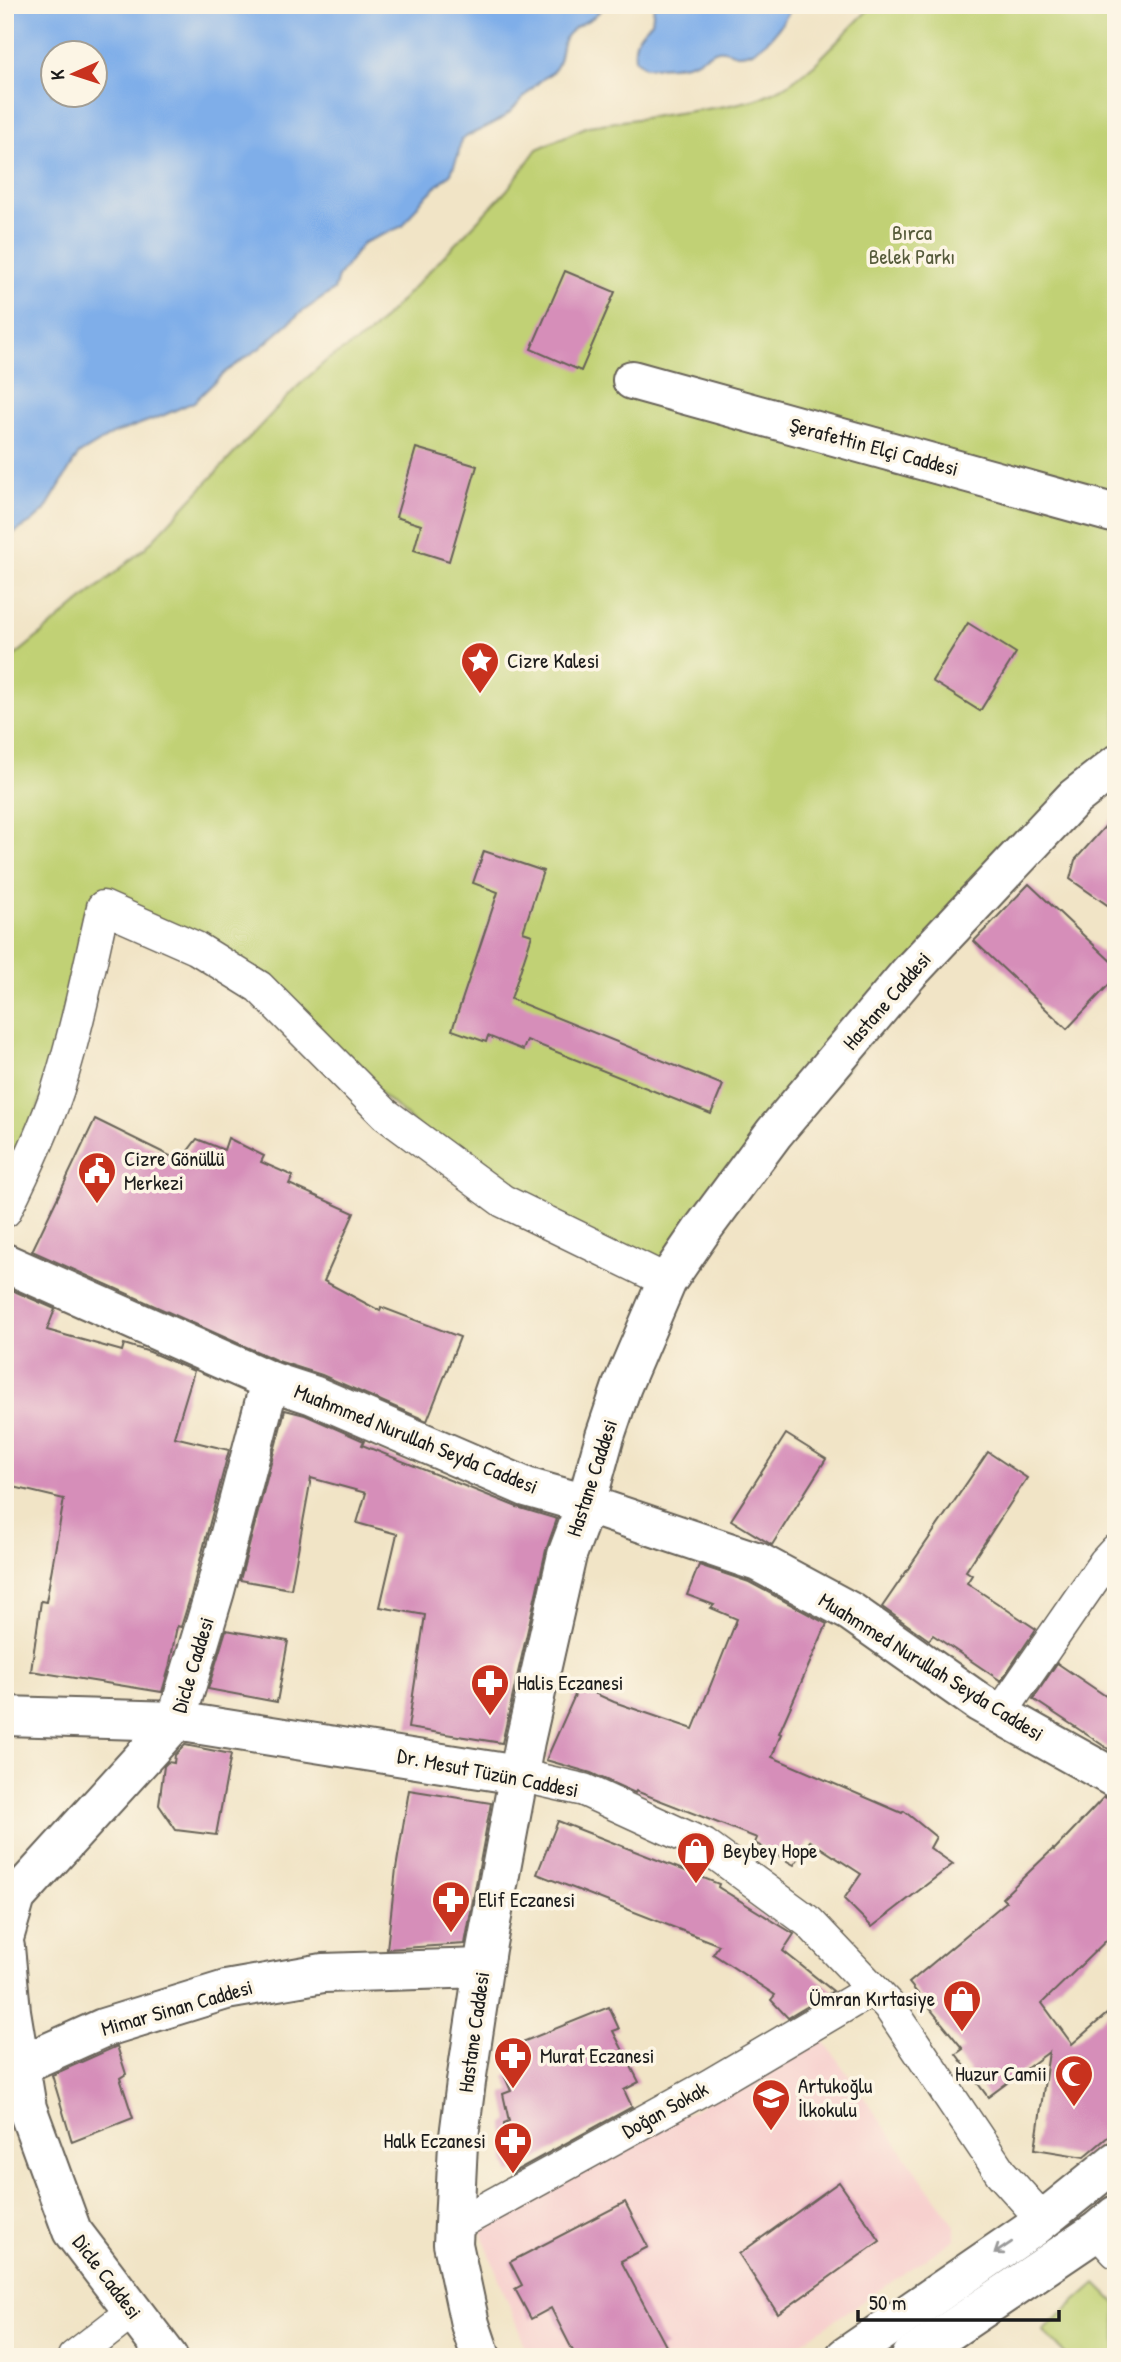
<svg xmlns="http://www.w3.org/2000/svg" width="1121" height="2362" font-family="'Patrick Hand',sans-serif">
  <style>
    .built { fill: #f7d0ce }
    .green { fill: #c1d174; stroke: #6e7648; stroke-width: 2 }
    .water { fill: #7faee9; stroke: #4e6582; stroke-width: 2; fill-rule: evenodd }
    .building { fill: #d68eb9 }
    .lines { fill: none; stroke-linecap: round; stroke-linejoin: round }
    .street-casing { stroke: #676258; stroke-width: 35 }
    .secondary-casing { stroke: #676258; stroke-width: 42 }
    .street { stroke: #fff; stroke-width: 32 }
    .secondary { stroke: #fff; stroke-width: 38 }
    .oneway { stroke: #999 }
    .labels { text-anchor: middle; stroke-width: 7; stroke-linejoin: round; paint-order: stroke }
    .park-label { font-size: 21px; fill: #565b3b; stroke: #fcf5e5 }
    .street-label { font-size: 21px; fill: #1c1c1c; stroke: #fcf5e5 }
    .poi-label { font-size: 21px; fill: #1c1c1c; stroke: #fcf5e5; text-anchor: start }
  </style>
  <rect width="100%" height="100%" fill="#fcf5e5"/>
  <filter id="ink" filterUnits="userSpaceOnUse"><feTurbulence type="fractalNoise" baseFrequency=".0143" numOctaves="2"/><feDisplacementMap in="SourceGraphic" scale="14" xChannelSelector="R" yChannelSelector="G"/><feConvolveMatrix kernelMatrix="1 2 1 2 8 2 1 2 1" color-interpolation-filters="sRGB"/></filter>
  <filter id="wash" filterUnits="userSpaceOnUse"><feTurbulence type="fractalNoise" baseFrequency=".00686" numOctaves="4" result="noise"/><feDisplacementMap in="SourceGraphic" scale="28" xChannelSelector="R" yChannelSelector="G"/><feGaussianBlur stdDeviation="1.57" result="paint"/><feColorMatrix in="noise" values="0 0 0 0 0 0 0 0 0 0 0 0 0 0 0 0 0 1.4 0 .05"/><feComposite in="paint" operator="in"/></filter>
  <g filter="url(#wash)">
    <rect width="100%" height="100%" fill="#f1e4c6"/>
    <polygon class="built" points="822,2038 955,2226 955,2239 780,2357 529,2357 480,2229"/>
    <g class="green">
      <polygon points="873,5 1116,5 1116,765 1074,798 667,1281 503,1201 259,987 103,907 5,1211 5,664 145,548 296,388 327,360 368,335 507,190 537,149 588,126 726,106 757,99 786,86 814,65"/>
      <polygon points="1096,2283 1116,2303 1116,2357 1068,2357 1043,2330"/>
    </g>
    <g class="water">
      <path d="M5 5H604C593 23 583 20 571 31 558 41 564 58 555 69 550 75 543 78 538 83 523 96 513 114 494 123 483 130 472 132 461 140L458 156 451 173 420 202 403 226 363 243 338 277 334 290 299 314 260 348 225 372 194 402 162 416 113 434 78 455 45 510 32 522 5 538ZM52 52H94V94H52Z"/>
      <path d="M654 5H793C782 25 764 54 738 54 732 54 725 48 718 50 710 52 702 59 693 62 678 68 660 66 645 67L635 59C633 41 638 34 652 22Z"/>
    </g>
    <g id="blocks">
      <g class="building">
        <polygon points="565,271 615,292 581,371 531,349"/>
        <polygon points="416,448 477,466 449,561 414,550 421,525 396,517"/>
        <polygon points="968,623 1016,653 980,711 932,681"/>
        <polygon points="1116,814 1116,911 1070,879 1075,860"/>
        <polygon points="484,851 543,871 523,932 532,935 511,999 723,1085 711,1114 527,1040 523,1050 488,1036 486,1042 452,1030 498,892 473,883"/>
        <polygon points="1029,884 1116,966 1116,977 1067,1029 974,941"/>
        <polygon points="95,1119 180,1161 197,1139 224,1150 228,1138 264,1156 261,1162 293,1176 289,1184 354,1213 324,1281 380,1311 381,1307 460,1337 427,1421 322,1375 278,1361 32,1251"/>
        <polygon points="5,1287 55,1309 47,1330 122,1351 124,1344 150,1352 194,1371 174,1437 229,1450 191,1595 181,1627 177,1626 169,1668 162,1692 31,1671 41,1601 46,1602 64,1499 5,1485"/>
        <polygon points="285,1410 305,1415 364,1441 362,1445 517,1507 557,1519 546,1550 502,1743 408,1728 425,1615 380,1607 397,1534 357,1523 366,1493 311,1478 291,1589 240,1580"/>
        <polygon points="786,1434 826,1459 772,1545 731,1520"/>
        <polygon points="988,1452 1027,1478 966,1571 972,1575 967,1583 1036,1629 1001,1681 933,1635 929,1640 882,1607"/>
        <polygon points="699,1565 749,1582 827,1624 779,1733 781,1734 772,1757 902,1813 904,1811 936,1837 930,1848 953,1864 872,1927 844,1899 861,1874 810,1841 794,1865 755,1843 757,1838 636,1791 635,1793 591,1773 546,1760 579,1686 614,1702 693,1729 737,1619 711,1608 714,1605 687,1595"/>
        <polygon points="226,1630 288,1641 277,1702 208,1689"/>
        <polygon points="1057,1663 1116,1703 1116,1754 1033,1699"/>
        <polygon points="185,1745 231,1754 216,1835 176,1830 159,1805 164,1766 168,1762 174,1763 175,1755"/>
        <polygon points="409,1790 491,1803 465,1944 387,1949 396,1869"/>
        <polygon points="1104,1797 1116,1801 1116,1931 1042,2003 1072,2044 1116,2006 1116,2130 1084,2157 1035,2149 1049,2052 988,2097 956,2054 963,2049 909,1983 1006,1902 1002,1898 1053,1849 1054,1850"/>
        <polygon points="558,1821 719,1884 718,1887 794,1934 783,1951 833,1991 788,2018 771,2000 775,1995 713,1954 719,1945 537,1874"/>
        <polygon points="609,2007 619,2029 613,2031 639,2082 624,2090 632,2107 510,2174 505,2160 504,2123 509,2121 503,2094 511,2091 505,2077 510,2074 505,2049"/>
        <polygon points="117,2046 126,2074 120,2078 133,2118 72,2142 52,2075"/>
        <polygon points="839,2182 880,2241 778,2314 739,2254"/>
        <polygon points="625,2202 648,2247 621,2261 666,2346 660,2349 664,2357 576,2357 551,2308 531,2319 515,2289 522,2285 510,2262"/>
      </g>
    </g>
  </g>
  <g filter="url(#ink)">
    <use href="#blocks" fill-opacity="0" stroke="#676258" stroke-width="2"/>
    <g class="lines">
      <defs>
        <g id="street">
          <path d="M5 1211C25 1171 44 1131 58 1089 77 1029 89 968 103 907L196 948 259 987 385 1114 503 1201 667 1281"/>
          <polyline points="1000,1714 1105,1562 1116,1550"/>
          <polyline points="518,1775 584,1790 704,1845 809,1922 889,2006 1001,2173 1043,2220"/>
          <polyline points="454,2226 710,2085 873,1989"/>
          <polyline points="1097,2231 1116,2252"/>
          <polyline points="74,2357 132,2312"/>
        </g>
        <g id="secondary">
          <polyline points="632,380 1116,514"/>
          <polyline points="5,1263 270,1381 313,1395 526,1487 586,1504 758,1562 851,1612 980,1703 1116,1779"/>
          <polyline points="5,1716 176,1721 518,1775"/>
          <polyline points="5,1935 16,1897 176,1721 215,1591 270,1381"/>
          <polyline points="5,1947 11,2011 27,2108 72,2231 168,2357"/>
          <polyline points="5,2072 103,2028 226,1990 323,1973 483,1968"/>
          <polyline points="481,2357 470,2324 453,2244 458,2144 466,2082 486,1949 525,1741 567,1555 586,1504 605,1436 622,1386 667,1281 702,1230 774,1133 909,973 1074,798 1116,765"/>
          <polyline points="845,2357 1034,2227 1116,2161"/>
          <polyline points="911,2357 1097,2231 1116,2215"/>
        </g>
      </defs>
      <use href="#street" class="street-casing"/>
      <use href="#secondary" class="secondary-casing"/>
      <use href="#street" class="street"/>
      <use href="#secondary" class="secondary"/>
    </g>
    <defs><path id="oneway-shaft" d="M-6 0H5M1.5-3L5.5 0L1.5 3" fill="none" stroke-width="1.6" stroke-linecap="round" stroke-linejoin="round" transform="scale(1.75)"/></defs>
    <use class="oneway" href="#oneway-shaft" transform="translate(1003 2248) rotate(146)"/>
  </g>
  <defs>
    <symbol id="sight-pin" viewBox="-11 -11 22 30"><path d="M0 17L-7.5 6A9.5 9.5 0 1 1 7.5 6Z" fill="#c8321e" stroke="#fcf5e5"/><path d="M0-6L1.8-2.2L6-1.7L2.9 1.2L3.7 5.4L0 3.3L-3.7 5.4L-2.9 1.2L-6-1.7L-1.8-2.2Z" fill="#fff"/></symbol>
    <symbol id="civic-pin" viewBox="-11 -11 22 30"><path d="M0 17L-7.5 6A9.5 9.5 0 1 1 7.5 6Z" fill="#c8321e" stroke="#fcf5e5"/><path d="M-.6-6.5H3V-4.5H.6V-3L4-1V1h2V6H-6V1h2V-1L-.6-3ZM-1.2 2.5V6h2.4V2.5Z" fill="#fff"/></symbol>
    <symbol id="pharmacy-pin" viewBox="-11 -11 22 30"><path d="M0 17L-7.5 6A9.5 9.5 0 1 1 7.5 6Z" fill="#c8321e" stroke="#fcf5e5"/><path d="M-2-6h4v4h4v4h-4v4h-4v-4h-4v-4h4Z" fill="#fff"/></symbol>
    <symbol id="shop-pin" viewBox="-11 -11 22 30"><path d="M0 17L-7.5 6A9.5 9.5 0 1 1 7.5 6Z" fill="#c8321e" stroke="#fcf5e5"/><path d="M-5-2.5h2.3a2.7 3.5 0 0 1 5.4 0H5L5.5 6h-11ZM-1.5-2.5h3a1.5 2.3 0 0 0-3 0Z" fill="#fff"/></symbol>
    <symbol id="mosque-pin" viewBox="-11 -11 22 30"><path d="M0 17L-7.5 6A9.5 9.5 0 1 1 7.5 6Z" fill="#c8321e" stroke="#fcf5e5"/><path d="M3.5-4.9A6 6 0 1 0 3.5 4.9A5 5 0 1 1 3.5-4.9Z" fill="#fff"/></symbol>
    <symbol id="school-pin" viewBox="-11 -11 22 30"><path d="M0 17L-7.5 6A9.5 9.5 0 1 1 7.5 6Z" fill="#c8321e" stroke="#fcf5e5"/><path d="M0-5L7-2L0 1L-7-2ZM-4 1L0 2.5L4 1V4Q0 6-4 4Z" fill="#fff"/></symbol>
  </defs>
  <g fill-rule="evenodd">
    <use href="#sight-pin" x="458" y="639" width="44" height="60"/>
    <use href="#civic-pin" x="75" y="1149" width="44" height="60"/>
    <use href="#pharmacy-pin" x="468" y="1661" width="44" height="60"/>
    <use href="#shop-pin" x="674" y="1829" width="44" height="60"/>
    <use href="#pharmacy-pin" x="429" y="1878" width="44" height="60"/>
    <use href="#shop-pin" x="940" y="1977" width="44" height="60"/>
    <use href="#pharmacy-pin" x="491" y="2034" width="44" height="60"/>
    <use href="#mosque-pin" x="1052" y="2052" width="44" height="60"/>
    <use href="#school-pin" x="749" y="2076" width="44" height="60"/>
    <use href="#pharmacy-pin" x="491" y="2119" width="44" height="60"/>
  </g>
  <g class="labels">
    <g class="park-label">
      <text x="912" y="240">Bırca<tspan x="912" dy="24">Belek Parkı</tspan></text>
    </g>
    <g class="street-label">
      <text transform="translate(874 447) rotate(15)" y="7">Şerafettin Elçi Caddesi</text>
      <text transform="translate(887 1001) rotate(-49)" y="7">Hastane Caddesi</text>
      <text transform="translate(416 1439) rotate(22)" y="7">Muahmmed Nurullah Seyda Caddesi</text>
      <text transform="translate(592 1478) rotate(-72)" y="7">Hastane Caddesi</text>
      <text transform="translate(193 1665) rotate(-73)" y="7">Dicle Caddesi</text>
      <text transform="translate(931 1667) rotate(32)" y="7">Muahmmed Nurullah Seyda Caddesi</text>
      <text transform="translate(488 1773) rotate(11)" y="7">Dr. Mesut Tüzün Caddesi</text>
      <text transform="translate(177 2008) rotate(-16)" y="7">Mimar Sinan Caddesi</text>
      <text transform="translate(474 2032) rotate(-82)" y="7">Hastane Caddesi</text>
      <text transform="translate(665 2110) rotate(-29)" y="7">Doğan Sokak</text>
      <text transform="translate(107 2277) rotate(53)" y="7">Dicle Caddesi</text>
    </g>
    <g class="poi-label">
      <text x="507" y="668">Cizre Kalesi</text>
      <text x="124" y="1166">Cizre Gönüllü<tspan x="124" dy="24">Merkezi</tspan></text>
      <text x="517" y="1690">Halis Eczanesi</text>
      <text x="723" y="1858">Beybey Hope</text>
      <text x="478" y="1907">Elif Eczanesi</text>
      <text x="935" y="2006" text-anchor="end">Ümran Kırtasiye</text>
      <text x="540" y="2063">Murat Eczanesi</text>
      <text x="1047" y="2081" text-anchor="end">Huzur Camii</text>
      <text x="798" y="2093">Artukoğlu<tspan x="798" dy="24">İlkokulu</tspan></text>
      <text x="486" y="2148" text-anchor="end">Halk Eczanesi</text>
    </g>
  </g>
  <rect width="1121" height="2362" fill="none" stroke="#fcf5e5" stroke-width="28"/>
  <g transform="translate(74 74) rotate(267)"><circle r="33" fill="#fcf5e5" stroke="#a29e95" stroke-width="2"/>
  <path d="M0-5L12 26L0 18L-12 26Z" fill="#c8321e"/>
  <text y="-10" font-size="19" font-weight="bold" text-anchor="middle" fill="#1c1c1c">K</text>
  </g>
  <path d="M858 2310v10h201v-10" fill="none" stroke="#1c1c1c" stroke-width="3.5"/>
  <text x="869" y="2310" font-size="21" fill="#1c1c1c" stroke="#fcf5e5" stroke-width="5" paint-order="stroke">50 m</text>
</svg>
